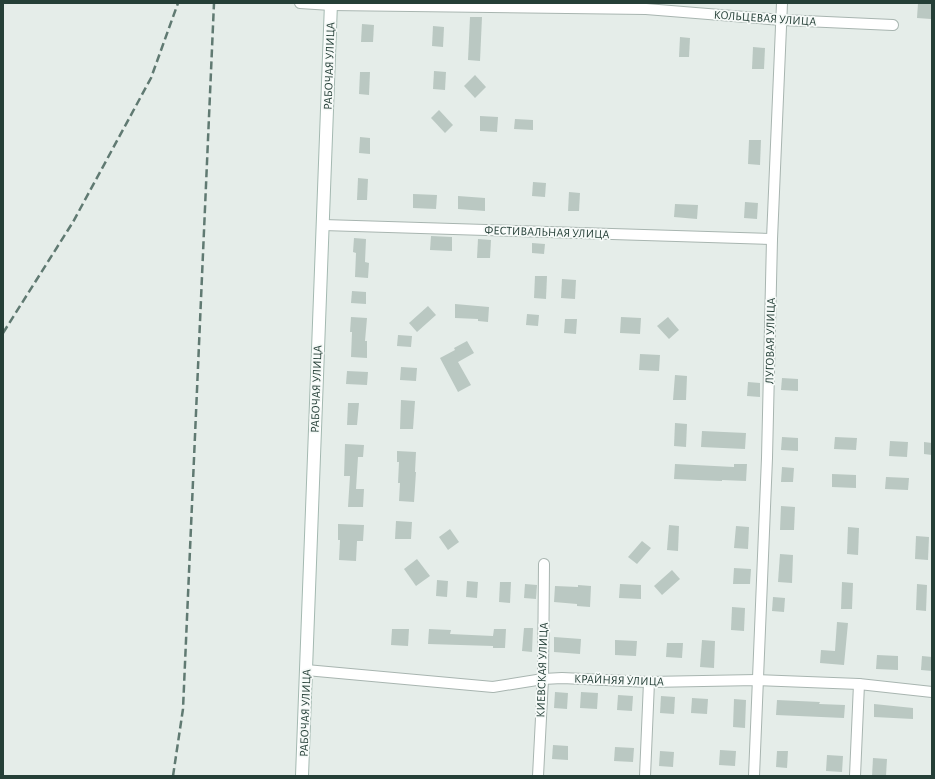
<svg xmlns="http://www.w3.org/2000/svg" width="935" height="779" font-family="'Alegreya Sans',sans-serif">
  <style>
    .building { fill: #bac8c2 }
    .lines { fill: none; stroke-linecap: round; stroke-linejoin: round }
    .street-casing { stroke: #a8b5b0; stroke-width: 12 }
    .secondary-casing { stroke: #a4b9b1; stroke-width: 14 }
    .street { stroke: #fff; stroke-width: 10 }
    .secondary { stroke: #fff; stroke-width: 12 }
    .rail { stroke: #607a72; stroke-width: 2.5; stroke-dasharray: 8 4; stroke-linecap: butt }
    .labels { text-anchor: middle; stroke-width: 3.5; stroke-linejoin: round; paint-order: stroke }
    .street-label { font-size: 12px; fill: #253f37; stroke: #f6faf8 }
  </style>
  <rect width="100%" height="100%" fill="#e5ede9"/>
  <g class="building">
    <polygon points="918,3 932,3 931,19 917,18"/>
    <polygon points="470,17 482,17 480,61 468,60"/>
    <polygon points="362,24 374,25 373,42 361,42"/>
    <polygon points="433,26 444,27 443,47 432,46"/>
    <polygon points="680,37 690,38 689,57 679,57"/>
    <polygon points="753,47 765,48 764,69 752,69"/>
    <polygon points="434,71 446,72 445,90 433,89"/>
    <polygon points="360,72 370,72 369,95 359,94"/>
    <polygon points="475,75 486,87 475,98 464,86"/>
    <polygon points="439,110 453,125 445,133 431,118"/>
    <polygon points="480,116 498,117 497,132 480,131"/>
    <polygon points="515,119 533,120 533,130 514,129"/>
    <polygon points="360,137 370,138 370,154 359,153"/>
    <polygon points="749,140 761,140 760,165 748,164"/>
    <polygon points="358,178 368,179 367,200 357,200"/>
    <polygon points="533,182 546,183 545,197 532,196"/>
    <polygon points="569,192 580,193 579,211 568,211"/>
    <polygon points="413,194 437,195 436,209 413,208"/>
    <polygon points="458,196 485,198 485,211 458,209"/>
    <polygon points="745,202 758,203 757,219 744,218"/>
    <polygon points="675,204 698,205 697,219 674,217"/>
    <polygon points="431,236 452,237 452,251 430,250"/>
    <polygon points="354,238 366,239 365,262 369,263 368,278 355,277 356,253 353,252"/>
    <polygon points="478,239 491,240 490,258 477,258"/>
    <polygon points="532,243 545,244 544,254 532,253"/>
    <polygon points="535,276 547,276 546,299 534,298"/>
    <polygon points="562,279 576,280 575,299 561,298"/>
    <polygon points="352,291 366,292 366,304 351,303"/>
    <polygon points="455,304 489,307 488,322 478,321 478,319 455,318"/>
    <polygon points="428,306 436,315 417,332 409,323"/>
    <polygon points="527,314 539,315 538,326 526,325"/>
    <polygon points="351,317 367,318 365,341 367,341 367,358 351,357 352,332 350,332"/>
    <polygon points="621,317 641,318 640,334 620,333"/>
    <polygon points="668,317 679,330 669,339 657,326"/>
    <polygon points="565,319 577,319 576,334 564,333"/>
    <polygon points="398,335 412,336 411,347 397,346"/>
    <polygon points="467,341 474,353 458,362 471,385 458,392 440,358 455,350 454,348"/>
    <polygon points="640,354 660,355 659,371 639,370"/>
    <polygon points="401,367 417,368 416,381 400,380"/>
    <polygon points="347,371 368,372 367,385 346,384"/>
    <polygon points="675,375 687,376 686,400 673,400"/>
    <polygon points="782,378 798,379 798,391 781,390"/>
    <polygon points="748,382 760,383 760,397 747,396"/>
    <polygon points="401,400 415,401 413,429 400,429"/>
    <polygon points="348,403 359,403 357,425 347,425"/>
    <polygon points="675,423 687,424 686,447 674,446"/>
    <polygon points="702,431 746,433 745,449 701,447"/>
    <polygon points="782,437 798,438 798,451 781,450"/>
    <polygon points="835,437 857,438 856,450 834,449"/>
    <polygon points="890,441 908,442 907,457 889,456"/>
    <polygon points="924,442 932,443 932,455 924,454"/>
    <polygon points="345,444 364,445 363,457 358,457 356,489 364,489 363,507 348,507 350,476 344,476"/>
    <polygon points="397,451 416,452 415,472 416,472 414,502 399,501 400,483 398,483 399,462 397,462"/>
    <polygon points="675,464 734,467 734,464 747,464 746,481 722,480 722,481 674,479"/>
    <polygon points="782,467 794,468 793,482 781,482"/>
    <polygon points="832,474 856,475 856,488 832,487"/>
    <polygon points="886,477 909,478 908,490 885,489"/>
    <polygon points="781,506 795,507 794,530 780,530"/>
    <polygon points="396,521 412,522 411,539 395,539"/>
    <polygon points="338,524 364,525 363,541 357,541 356,561 339,560 340,540 338,540"/>
    <polygon points="669,525 679,526 678,551 667,550"/>
    <polygon points="736,526 749,527 748,549 734,548"/>
    <polygon points="848,527 859,528 858,555 847,554"/>
    <polygon points="450,529 459,542 448,550 439,537"/>
    <polygon points="916,536 929,537 928,560 915,559"/>
    <polygon points="642,541 651,548 637,564 628,557"/>
    <polygon points="780,554 793,555 792,583 778,582"/>
    <polygon points="417,559 430,576 416,586 404,569"/>
    <polygon points="734,568 751,569 750,584 733,584"/>
    <polygon points="672,570 680,579 662,595 654,586"/>
    <polygon points="437,580 448,581 447,597 436,596"/>
    <polygon points="467,581 478,582 477,598 466,597"/>
    <polygon points="500,582 511,582 510,603 499,602"/>
    <polygon points="842,582 853,583 852,609 841,609"/>
    <polygon points="525,584 537,585 536,599 524,598"/>
    <polygon points="620,584 641,585 641,599 619,598"/>
    <polygon points="917,584 927,585 926,611 916,610"/>
    <polygon points="578,585 591,586 590,607 577,606 577,604 554,602 555,586 578,587"/>
    <polygon points="773,597 785,598 784,612 772,611"/>
    <polygon points="732,607 745,608 744,631 731,630"/>
    <polygon points="837,622 848,623 844,665 820,663 821,650 835,651"/>
    <polygon points="524,628 533,628 532,652 522,651"/>
    <polygon points="392,629 409,629 408,646 391,645"/>
    <polygon points="429,629 451,630 450,634 493,636 494,629 506,629 505,648 493,648 493,646 428,644"/>
    <polygon points="554,637 581,639 580,654 554,652"/>
    <polygon points="615,640 637,641 636,656 615,655"/>
    <polygon points="702,640 715,641 714,668 700,667"/>
    <polygon points="667,643 683,643 682,658 666,657"/>
    <polygon points="877,655 898,656 898,670 876,669"/>
    <polygon points="922,656 932,657 932,671 921,670"/>
    <polygon points="555,692 568,693 567,709 554,708"/>
    <polygon points="581,692 598,693 597,709 580,708"/>
    <polygon points="618,695 633,696 632,711 617,710"/>
    <polygon points="661,696 675,697 674,714 660,713"/>
    <polygon points="692,698 708,699 707,714 691,713"/>
    <polygon points="734,699 746,700 745,728 733,727"/>
    <polygon points="777,700 820,702 819,704 845,705 844,718 776,715"/>
    <polygon points="874,704 913,708 913,719 874,717"/>
    <polygon points="553,745 568,746 568,760 552,759"/>
    <polygon points="615,747 634,748 633,762 614,761"/>
    <polygon points="720,750 736,751 735,766 719,765"/>
    <polygon points="660,751 674,752 673,767 659,766"/>
    <polygon points="777,751 788,751 787,768 776,767"/>
    <polygon points="827,755 843,756 842,772 826,771"/>
    <polygon points="873,758 887,759 886,776 872,776"/>
  </g>
  <g class="lines">
    <defs>
      <g id="street">
        <polyline points="300,3 331,5 646,9 782,20 893,25"/>
        <polyline points="323,225 772,239"/>
        <polyline points="306,670 493,687 543,679 562,678 649,682 757,680 859,684 932,692"/>
        <polyline points="538,776 543,679 544,564"/>
        <polyline points="645,776 649,682"/>
        <polyline points="754,776 767,458 772,239 782,3"/>
        <polyline points="855,776 859,684"/>
      </g>
      <polyline id="secondary" points="302,776 331,3"/>
    </defs>
    <use href="#street" class="street-casing"/>
    <use href="#secondary" class="secondary-casing"/>
    <use href="#street" class="street"/>
    <use href="#secondary" class="secondary"/>
    <g class="rail">
      <polyline points="3,333 73,222 151,78 178,3"/>
      <polyline points="173,776 183,709 214,3"/>
    </g>
  </g>
  <g class="labels">
    <g class="street-label">
      <text transform="translate(765 18) rotate(4)" y="4">КОЛЬЦЕВАЯ УЛИЦА</text>
      <text transform="translate(329 66) rotate(-88)" y="4">РАБОЧАЯ УЛИЦА</text>
      <text transform="translate(547 232) rotate(2)" y="4">ФЕСТИВАЛЬНАЯ УЛИЦА</text>
      <text transform="translate(770 341) rotate(-89)" y="4">ЛУГОВАЯ УЛИЦА</text>
      <text transform="translate(316 389) rotate(-88)" y="4">РАБОЧАЯ УЛИЦА</text>
      <text transform="translate(542 670) rotate(-88)" y="4">КИЕВСКАЯ УЛИЦА</text>
      <text transform="translate(619 680) rotate(2)" y="4">КРАЙНЯЯ УЛИЦА</text>
      <text transform="translate(305 713) rotate(-88)" y="4">РАБОЧАЯ УЛИЦА</text>
    </g>
  </g>
  <rect width="935" height="779" fill="none" stroke="#253f37" stroke-width="8"/>
</svg>
